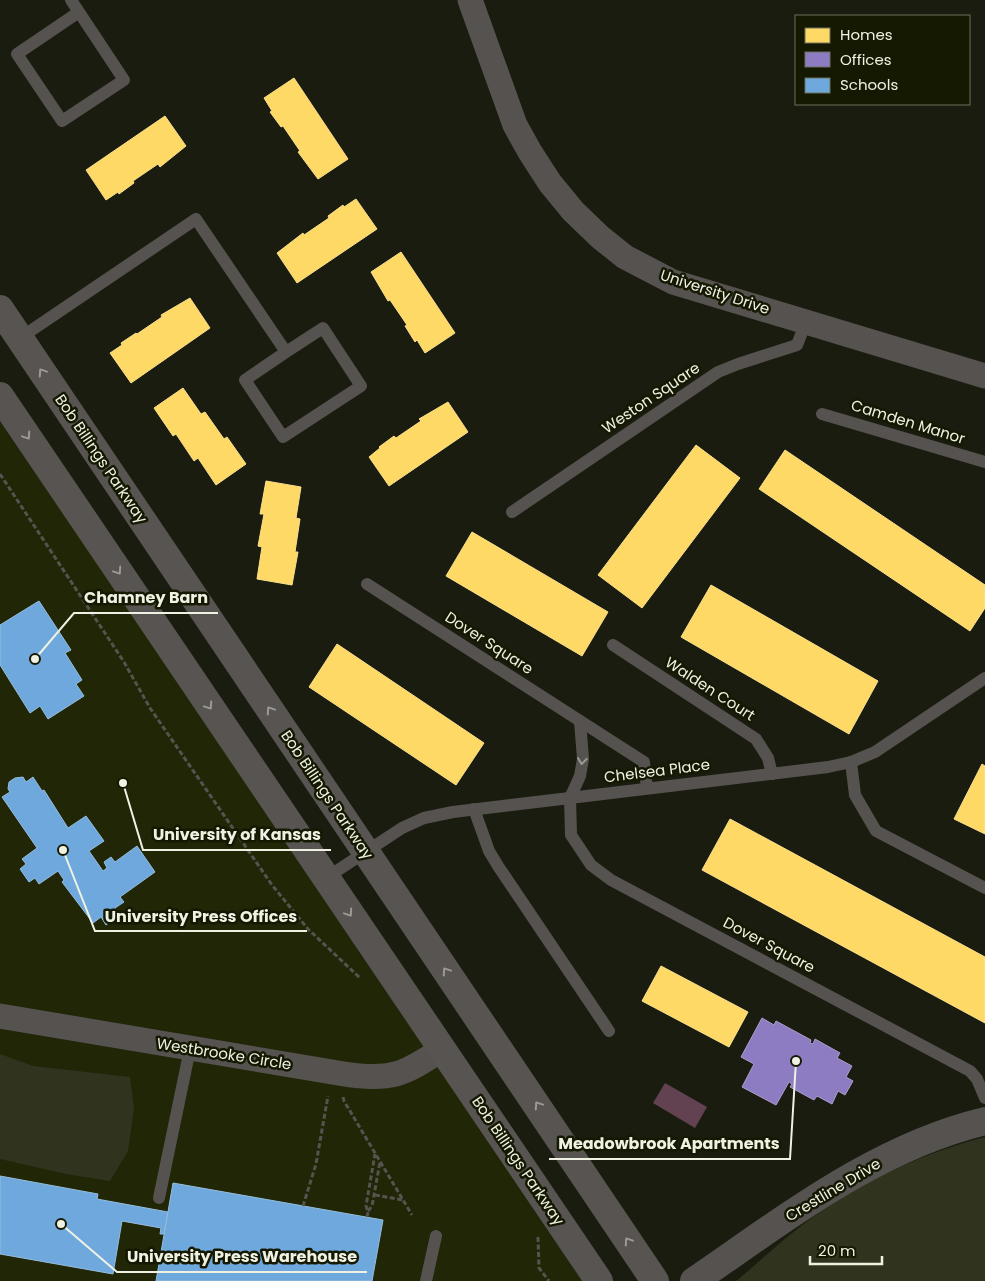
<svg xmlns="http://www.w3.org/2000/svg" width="985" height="1281" font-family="Poppins,sans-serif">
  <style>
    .built { fill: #212607 }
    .green { fill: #30341e }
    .water { fill: #624151 }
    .homes { fill: #ffd966; stroke: #fae08c }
    .offices { fill: #8e7cc3; stroke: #ab9fcd }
    .schools { fill: #6fa8dc; stroke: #95bede }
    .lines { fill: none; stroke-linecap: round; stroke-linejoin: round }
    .path { stroke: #56534f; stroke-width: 3; stroke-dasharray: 5 2.5; stroke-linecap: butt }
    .service { stroke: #565250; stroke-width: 12 }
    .minor { stroke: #565250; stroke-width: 25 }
    .tertiary { stroke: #565250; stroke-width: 28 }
    .secondary { stroke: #575451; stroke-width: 28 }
    .oneway { stroke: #9b9b93 }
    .oneway2 { stroke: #9b9a92 }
    .labels { text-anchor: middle; stroke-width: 5; stroke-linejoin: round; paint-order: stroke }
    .street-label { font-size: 15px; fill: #eff2e3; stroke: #151902 }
    .leader { fill: none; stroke: #eff2e3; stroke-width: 2 }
    .callout-dot { fill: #eff2e3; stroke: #151902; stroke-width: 2 }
    .callout-label { font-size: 16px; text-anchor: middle; font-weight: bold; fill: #eff2e3; stroke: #151902; stroke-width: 5; stroke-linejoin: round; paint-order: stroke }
  </style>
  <rect width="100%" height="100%" fill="#1a1c0f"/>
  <polygon class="built" points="0,421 147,637 582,1281 0,1281"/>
  <g class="green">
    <polygon points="0,1054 33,1066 130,1077 134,1108 128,1151 110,1181 66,1174 0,1159"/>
    <path d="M985 1137V1281H736C755 1266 772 1249 791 1234 848 1188 915 1155 985 1137Z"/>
  </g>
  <polygon class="water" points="665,1083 707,1107 695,1128 653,1103"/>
  <g class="homes">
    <polygon points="294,78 348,159 318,179 298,152 300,151 283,126 281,127 270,112 272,111 264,98"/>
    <polygon points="165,116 186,146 160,167 158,164 133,181 134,183 119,194 118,192 106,200 86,170"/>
    <polygon points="356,199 377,229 297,283 277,253 303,233 304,235 329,218 328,216 343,205 344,207"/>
    <polygon points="401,252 455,333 425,353 417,340 415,342 405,326 407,325 390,300 388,301 371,272"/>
    <polygon points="190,298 210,328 131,383 110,353 122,345 121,343 136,333 137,334 162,317 161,315"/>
    <polygon points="183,388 201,414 205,412 224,439 227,437 246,464 216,485 198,458 194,461 176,434 173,436 154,408"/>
    <polygon points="448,402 468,432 389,486 369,457 380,448 379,447 394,436 396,438 421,421 419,419"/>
    <polygon points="696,445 740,478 642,608 598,575"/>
    <polygon points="785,450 985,585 985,608 970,631 759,489"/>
    <polygon points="266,481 301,487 296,518 300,519 295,552 298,552 292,585 257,579 262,547 258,546 264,514 260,514"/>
    <polygon points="472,532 608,612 582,656 446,576"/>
    <polygon points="711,585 878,681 849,734 681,637"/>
    <polygon points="337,644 484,743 456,785 309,687"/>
    <polygon points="982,764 985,766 985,834 954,819"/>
    <polygon points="730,819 985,957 985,1023 702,870"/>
    <polygon points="661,966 748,1012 729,1047 642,1001"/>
  </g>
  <polygon class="offices" points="762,1018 774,1025 776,1021 811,1040 810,1043 813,1044 815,1039 840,1053 837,1058 852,1066 846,1077 853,1081 845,1095 838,1091 832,1104 817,1096 814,1100 790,1087 792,1084 789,1082 776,1105 742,1087 754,1064 741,1057"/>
  <g class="schools">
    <polygon points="39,601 71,650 65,653 82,680 76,684 84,696 48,719 40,706 30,713 0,665 0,625"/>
    <polygon points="23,777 26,782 33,777 42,791 44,790 68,828 86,816 104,841 89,851 103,871 107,868 104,862 111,857 115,862 137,846 155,872 120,897 124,902 115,908 119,915 106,925 101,917 93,923 62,882 64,880 58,871 39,884 35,878 29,882 20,869 26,864 22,859 37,848 2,797 10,792 8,789 9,782 15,778"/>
    <polygon points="0,1176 98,1194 97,1199 168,1212 164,1234 160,1234 161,1228 122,1221 113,1274 0,1254"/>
    <polygon points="173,1183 383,1220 372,1281 156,1281"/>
  </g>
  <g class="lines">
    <g class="path">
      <polyline points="0,474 124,662 150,708 272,885 308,929 360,978"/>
      <polyline points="343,1097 344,1101 412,1215"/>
      <polyline points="375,1195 403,1200"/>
      <polyline points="303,1206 316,1164 328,1096"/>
      <polyline points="368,1211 372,1206 380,1162"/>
      <polyline points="367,1217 368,1212 366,1206 375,1154"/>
      <polyline points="538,1237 539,1268 549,1281"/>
    </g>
    <g class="service">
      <polyline points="71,0 124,80 62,121 17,54 79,12"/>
      <polyline points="20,338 196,219 286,352 245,380 283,437 361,386 323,328 286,352"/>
      <polyline points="822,414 985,462"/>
      <polyline points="512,512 718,372 738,364 797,345 806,322"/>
      <polyline points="367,584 644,762 647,788"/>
      <polyline points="613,645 756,739 768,758 772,774"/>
      <polyline points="580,721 583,759 580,776 570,798 571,835 591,865 611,880 970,1071 977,1079 985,1098"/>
      <polyline points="851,762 855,795 876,831 985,888"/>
      <polyline points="474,809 489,851 498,866 609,1031"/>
      <polyline points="326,878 402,828 424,818 453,812 828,767 851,762 875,752 985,678"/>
      <polyline points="159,1198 190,1049"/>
      <polyline points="426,1281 436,1236"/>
    </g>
    <g class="minor">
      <polyline points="470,0 515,125 530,152 550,183 573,211 600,237 625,257 673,282 985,376"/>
      <path d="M0 1016 344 1074C390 1081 404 1075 442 1049"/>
    </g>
    <path class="tertiary" d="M694 1281C785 1219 876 1147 985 1121"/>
    <g class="secondary">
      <polyline points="0,309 655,1281"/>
      <polyline points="0,396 599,1281"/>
    </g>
  </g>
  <defs><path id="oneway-chevron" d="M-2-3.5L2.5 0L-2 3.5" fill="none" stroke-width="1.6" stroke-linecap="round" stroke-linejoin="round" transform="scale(1.25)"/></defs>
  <g class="oneway">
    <use href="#oneway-chevron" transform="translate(42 372) rotate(-124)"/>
    <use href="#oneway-chevron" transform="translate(27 436) rotate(56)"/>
    <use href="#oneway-chevron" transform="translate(118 571) rotate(56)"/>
    <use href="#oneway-chevron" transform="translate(209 706) rotate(56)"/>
    <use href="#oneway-chevron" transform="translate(270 710) rotate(-124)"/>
    <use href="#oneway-chevron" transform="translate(349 913) rotate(56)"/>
    <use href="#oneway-chevron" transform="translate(446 971) rotate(-124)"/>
    <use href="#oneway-chevron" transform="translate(538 1105) rotate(-124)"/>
    <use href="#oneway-chevron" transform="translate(628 1241) rotate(-124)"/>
  </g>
  <use class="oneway2" href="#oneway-chevron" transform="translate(582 761) rotate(97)"/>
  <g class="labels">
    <g class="street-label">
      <text transform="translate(715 292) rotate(18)" y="5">University Drive</text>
      <text transform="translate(651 398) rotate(-34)" y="5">Weston Square</text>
      <text transform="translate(908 422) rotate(17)" y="5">Camden Manor</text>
      <text transform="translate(101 459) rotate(56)" y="5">Bob Billings Parkway</text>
      <text transform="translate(489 643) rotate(33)" y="5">Dover Square</text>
      <text transform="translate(710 689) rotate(33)" y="5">Walden Court</text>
      <text transform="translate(657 771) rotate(-7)" y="5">Chelsea Place</text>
      <text transform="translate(327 795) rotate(56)" y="5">Bob Billings Parkway</text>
      <text transform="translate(769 945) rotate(28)" y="5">Dover Square</text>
      <text transform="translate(224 1054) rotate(9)" y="5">Westbrooke Circle</text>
      <text transform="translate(518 1161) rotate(56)" y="5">Bob Billings Parkway</text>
      <text transform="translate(833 1190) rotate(-31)" y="5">Crestline Drive</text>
    </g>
  </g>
  <path class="leader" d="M35 659L74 613H218M123 783L143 850H331M63 850L95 931H307M796 1061L790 1159H549M61 1224L117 1272H367"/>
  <g class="callout-dot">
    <circle cx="35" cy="659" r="5"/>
    <circle cx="123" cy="783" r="5"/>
    <circle cx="63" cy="850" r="5"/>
    <circle cx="796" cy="1061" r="5"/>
    <circle cx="61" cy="1224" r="5"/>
  </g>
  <g class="callout-label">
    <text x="146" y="603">Chamney Barn</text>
    <text x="237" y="840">University of Kansas</text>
    <text x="201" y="922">University Press Offices</text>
    <text x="669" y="1149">Meadowbrook Apartments</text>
    <text x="242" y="1262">University Press Warehouse</text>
  </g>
  <rect x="795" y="15" width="175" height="90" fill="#151902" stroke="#6c705c"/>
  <rect x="805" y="28" width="25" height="15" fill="#ffd966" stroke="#6c705c"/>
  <text x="840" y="40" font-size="15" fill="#eff2e3">Homes</text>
  <rect x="805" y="52" width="25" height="15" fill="#8e7cc3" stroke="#6c705c"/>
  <text x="840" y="65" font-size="15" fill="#eff2e3">Offices</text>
  <rect x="805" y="78" width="25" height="15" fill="#6fa8dc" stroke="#6c705c"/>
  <text x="840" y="90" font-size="15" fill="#eff2e3">Schools</text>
  <path d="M810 1256v8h72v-8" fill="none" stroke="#eff2e3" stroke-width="2.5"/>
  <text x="818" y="1256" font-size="15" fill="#eff2e3" stroke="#151902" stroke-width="4" paint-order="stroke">20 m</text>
</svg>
